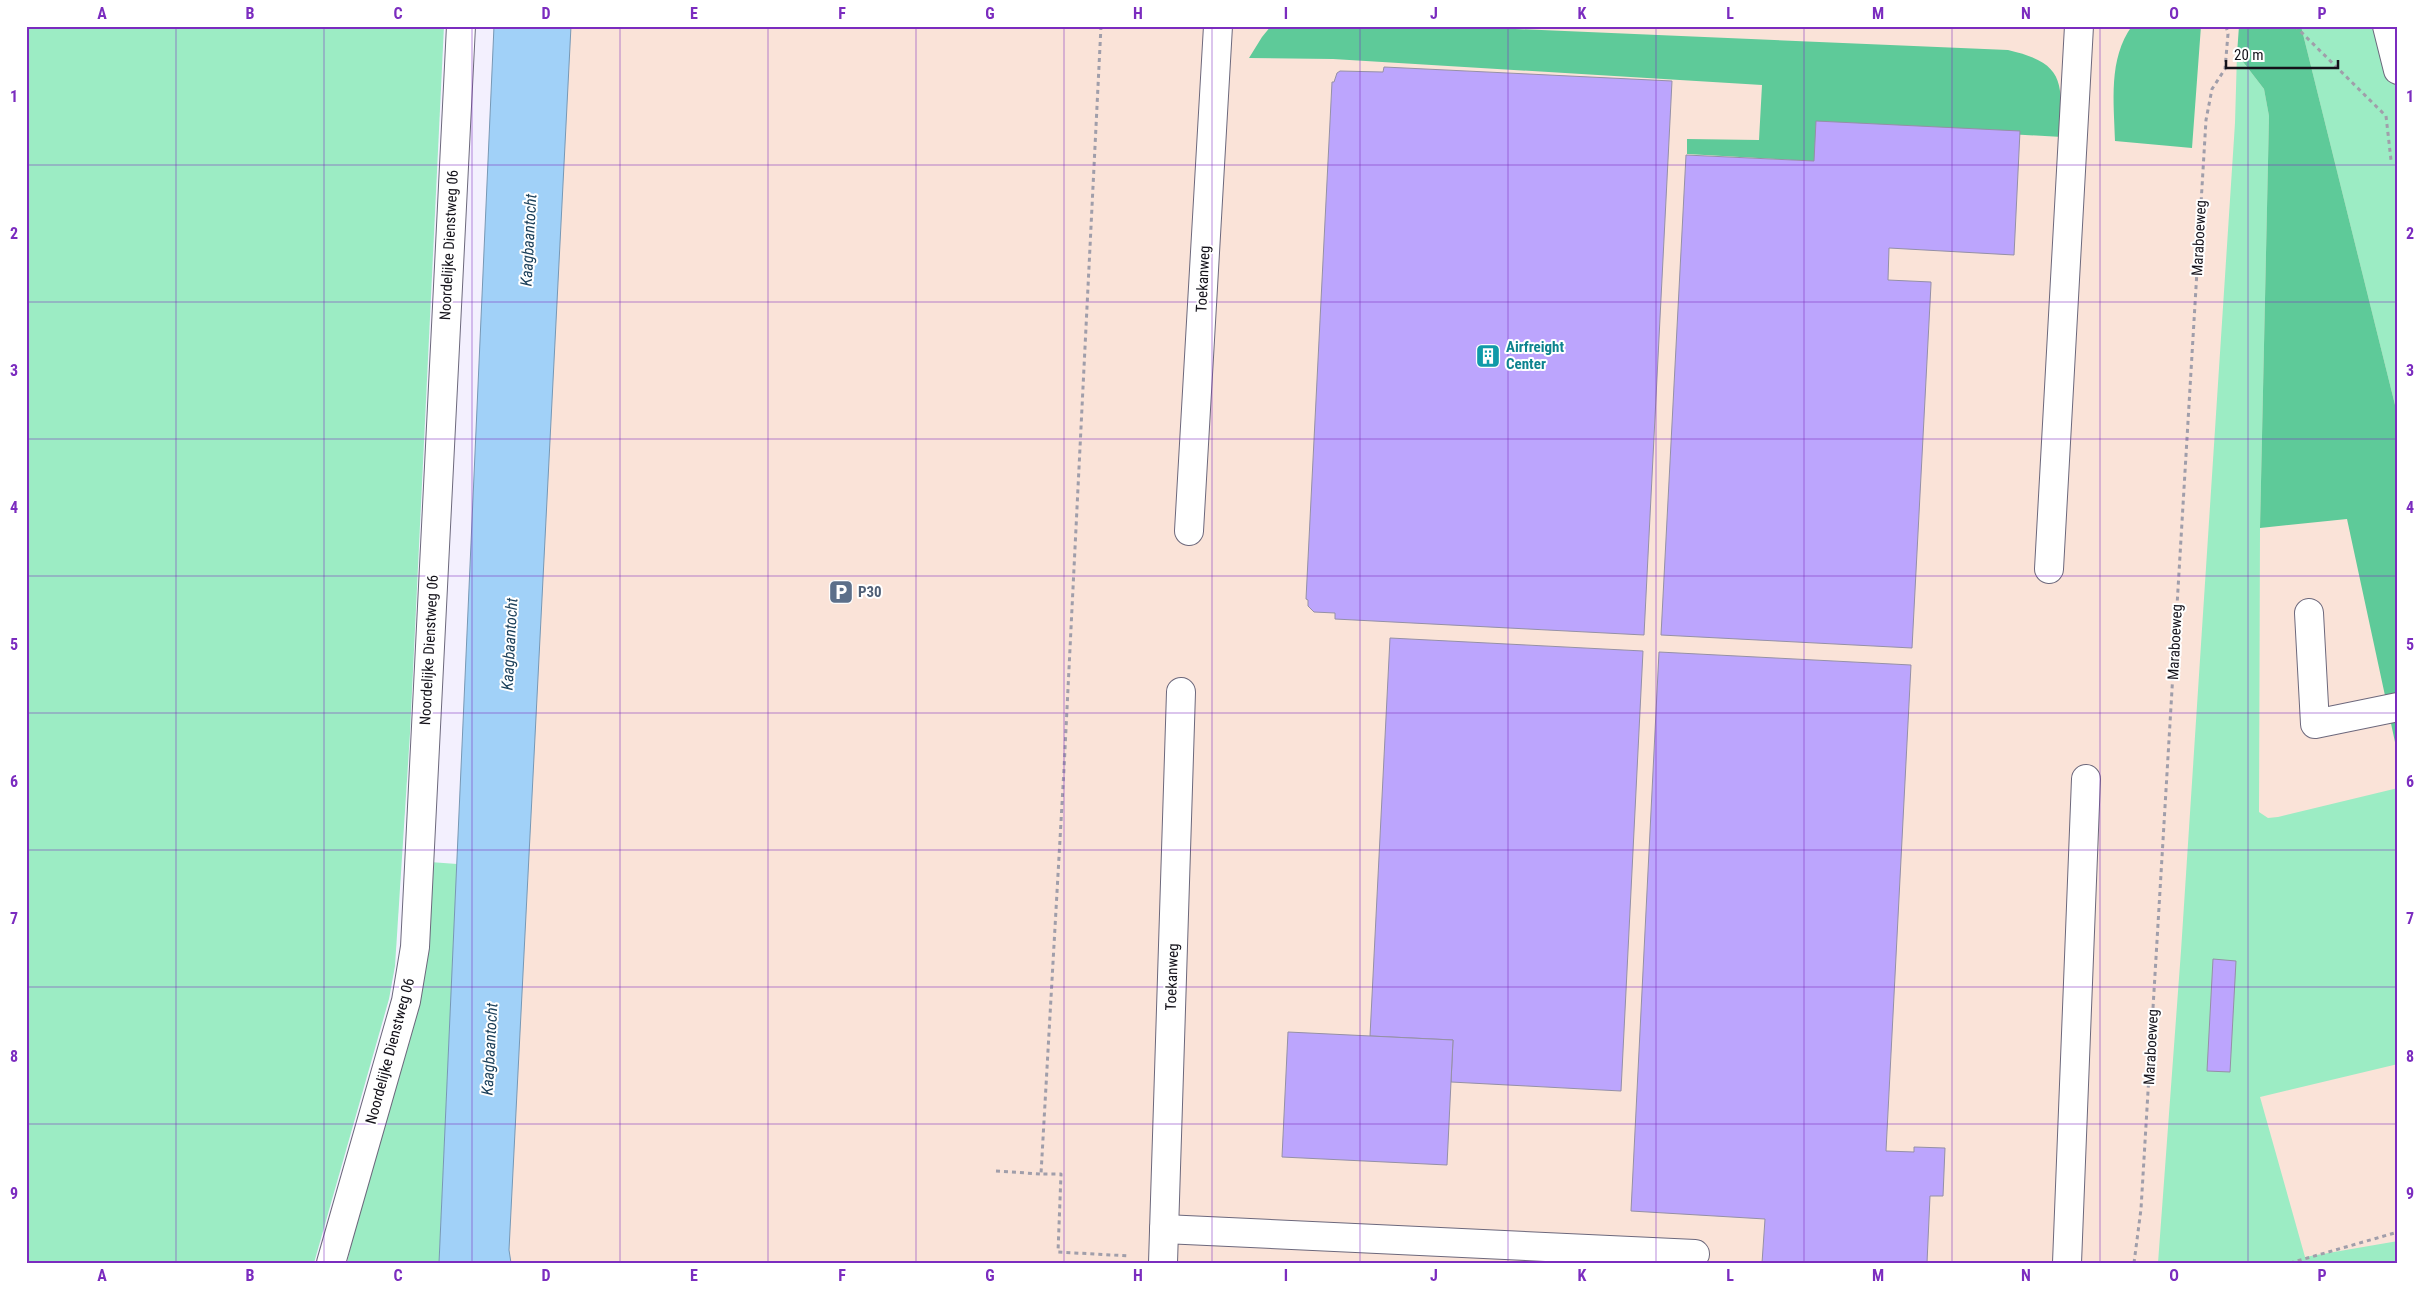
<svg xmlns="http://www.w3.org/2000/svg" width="2424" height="1289" font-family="'Roboto Condensed',sans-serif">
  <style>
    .commercial { fill: #fae3d8 }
    .green { fill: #9cecc4 }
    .forest { fill: #5eca99 }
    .water { fill: #a1d1f8; stroke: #7798b5 }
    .building { fill: #bca5fd; stroke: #9590a6 }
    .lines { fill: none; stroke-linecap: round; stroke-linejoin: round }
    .minor-casing { stroke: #6c687c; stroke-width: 30 }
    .path { stroke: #a09eaa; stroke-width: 3; stroke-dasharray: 4 4; stroke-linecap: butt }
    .minor { stroke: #fff; stroke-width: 28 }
    .grid { fill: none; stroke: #7b2cbf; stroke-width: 1; stroke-opacity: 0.55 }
    .labels { text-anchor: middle; stroke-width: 4; stroke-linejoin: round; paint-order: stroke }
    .street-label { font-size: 15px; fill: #14121a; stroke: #fff }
    .culture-label { font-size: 15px; font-weight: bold; fill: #0d838f; stroke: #fff; text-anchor: start }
    .service-label { font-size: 15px; font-weight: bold; fill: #4e5e75; stroke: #fff; text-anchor: start }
    .water-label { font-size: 16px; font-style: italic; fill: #1d415b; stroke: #fff }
    .neatline { fill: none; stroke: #7b2cbf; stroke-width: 2 }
    .grid-label { font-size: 16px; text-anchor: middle; font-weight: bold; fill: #7b2cbf }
  </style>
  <rect width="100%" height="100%" fill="#f3f0fe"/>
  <polygon class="commercial" points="564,26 2398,26 2398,1263 505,1263"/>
  <g class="green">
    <polygon points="26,26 444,26 410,733 395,966 389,999 314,1263 26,1263"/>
    <polygon points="2301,26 2385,26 2398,75 2398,417"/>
    <polygon points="2237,54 2264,89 2269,116 2260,528 2259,812 2268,818 2278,817 2398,788 2398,1064 2260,1097 2305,1257 2398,1241 2398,1263 2158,1263 2181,951 2235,123"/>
    <polygon points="430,862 457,864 439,1263 347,1263 360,1207 410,1040 417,1010"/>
  </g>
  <g class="forest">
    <path d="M1271 26H1447L2008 50C2068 64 2060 83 2062 137L1831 124 1828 162 1687 154V139L1759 140 1762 85 1333 59 1249 58 1262 37Z"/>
    <path d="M2132 26H2201L2192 148 2115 141C2114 102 2108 59 2132 26Z"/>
    <polygon points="2239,26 2301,26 2398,417 2398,756 2347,519 2260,528 2269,116 2264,89 2237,54"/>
  </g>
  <polygon class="water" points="494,26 571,26 509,1250 511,1263 439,1263"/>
  <g class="building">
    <polygon points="1384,67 1672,81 1644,635 1335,619 1335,613 1314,612 1308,606 1308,600 1306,599 1332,82 1334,82 1337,73 1340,71 1383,72"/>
    <polygon points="1816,121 2020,131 2014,255 1889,248 1888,280 1931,282 1931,284 1912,648 1661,635 1686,155 1814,161"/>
    <polygon points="1390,638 1643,651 1621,1091 1451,1082 1453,1040 1370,1036"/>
    <polygon points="1659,652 1911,665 1886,1151 1914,1152 1914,1147 1945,1148 1943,1196 1930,1196 1927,1263 1762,1263 1765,1219 1631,1211"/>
    <polygon points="2213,959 2236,961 2230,1072 2207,1071"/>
    <polygon points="1288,1032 1453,1040 1447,1165 1282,1157"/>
  </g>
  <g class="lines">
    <defs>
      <g id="minor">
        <polyline points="2387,26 2398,70"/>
        <polyline points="1189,531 1218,26"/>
        <polyline points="2049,569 2079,26"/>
        <polyline points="2309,613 2315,724 2398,707"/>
        <polyline points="1164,1229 1695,1254"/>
        <polyline points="331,1263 406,1001 415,947 461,26"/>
        <polyline points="1163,1263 1181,692"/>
        <polyline points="2067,1263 2086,779"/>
      </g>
    </defs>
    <use href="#minor" class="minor-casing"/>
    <g class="path">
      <polyline points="1101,26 1064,769 1041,1174 1061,1174 1058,1252 1130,1256"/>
      <polyline points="2295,26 2386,116 2391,160"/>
      <polyline points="996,1171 1041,1174"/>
      <polyline points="2134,1263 2141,1209 2206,120 2212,89 2225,69 2228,34 2226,26"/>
      <polyline points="2290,1263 2398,1232"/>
    </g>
    <use href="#minor" class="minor"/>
  </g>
  <path class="grid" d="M176 26V1263M324 26V1263M472 26V1263M620 26V1263M768 26V1263M916 26V1263M1064 26V1263M1212 26V1263M1360 26V1263M1508 26V1263M1656 26V1263M1804 26V1263M1952 26V1263M2100 26V1263M2248 26V1263M26 165H2398M26 302H2398M26 439H2398M26 576H2398M26 713H2398M26 850H2398M26 987H2398M26 1124H2398"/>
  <defs>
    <symbol id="building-square" viewBox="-11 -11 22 22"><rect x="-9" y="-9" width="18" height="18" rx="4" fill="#0f9aa8" stroke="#fff"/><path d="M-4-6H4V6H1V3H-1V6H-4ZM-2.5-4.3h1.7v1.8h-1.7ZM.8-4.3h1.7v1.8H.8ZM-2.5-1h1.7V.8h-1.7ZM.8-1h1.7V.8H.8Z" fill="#fff"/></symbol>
    <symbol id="parking-square" viewBox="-11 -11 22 22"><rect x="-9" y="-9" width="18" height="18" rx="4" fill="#5c6f8a" stroke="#fff"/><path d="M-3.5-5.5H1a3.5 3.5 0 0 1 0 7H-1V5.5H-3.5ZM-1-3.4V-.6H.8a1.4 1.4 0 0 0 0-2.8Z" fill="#fff"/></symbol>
  </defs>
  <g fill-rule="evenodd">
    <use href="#building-square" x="1474" y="342" width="28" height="28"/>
    <use href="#parking-square" x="827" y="578" width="28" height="28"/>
  </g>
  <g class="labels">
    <g class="street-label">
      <text transform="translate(2199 238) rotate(-87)" y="5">Maraboeweg</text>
      <text transform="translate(449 245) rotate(-87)" y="5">Noordelijke Dienstweg 06</text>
      <text transform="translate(1203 279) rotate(-87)" y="5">Toekanweg</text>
      <text transform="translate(2175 642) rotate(-87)" y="5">Maraboeweg</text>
      <text transform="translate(429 650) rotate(-87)" y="5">Noordelijke Dienstweg 06</text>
      <text transform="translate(1172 977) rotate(-88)" y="5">Toekanweg</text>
      <text transform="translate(2151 1047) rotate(-87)" y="5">Maraboeweg</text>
      <text transform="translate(390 1051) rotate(-75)" y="5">Noordelijke Dienstweg 06</text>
    </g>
    <g class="culture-label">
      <text x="1506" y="352">Airfreight<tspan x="1506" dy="17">Center</tspan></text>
    </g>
    <g class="service-label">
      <text x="858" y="597">P30</text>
    </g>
    <g class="water-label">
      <text transform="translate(528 240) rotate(-87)" y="6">Kaagbaantocht</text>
      <text transform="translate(509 644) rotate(-87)" y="6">Kaagbaantocht</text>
      <text transform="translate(489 1049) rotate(-87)" y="6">Kaagbaantocht</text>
    </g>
  </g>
  <rect width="2424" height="1289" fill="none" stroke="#ffffff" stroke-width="55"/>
  <path d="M2226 60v8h112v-8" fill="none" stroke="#14121a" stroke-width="2.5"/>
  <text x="2234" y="60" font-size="15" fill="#14121a" stroke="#ffffff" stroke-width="4" paint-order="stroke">20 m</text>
  <rect x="28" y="28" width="2368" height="1234" class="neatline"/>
  <g class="grid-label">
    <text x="102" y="19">A</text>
    <text x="250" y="19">B</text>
    <text x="398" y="19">C</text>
    <text x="546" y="19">D</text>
    <text x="694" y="19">E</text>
    <text x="842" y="19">F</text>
    <text x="990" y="19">G</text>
    <text x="1138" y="19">H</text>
    <text x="1286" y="19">I</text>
    <text x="1434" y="19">J</text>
    <text x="1582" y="19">K</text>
    <text x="1730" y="19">L</text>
    <text x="1878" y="19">M</text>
    <text x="2026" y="19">N</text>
    <text x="2174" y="19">O</text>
    <text x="2322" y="19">P</text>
    <text x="14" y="102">1</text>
    <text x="2410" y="102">1</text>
    <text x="14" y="239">2</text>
    <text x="2410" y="239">2</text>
    <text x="14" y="376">3</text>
    <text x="2410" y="376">3</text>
    <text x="14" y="513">4</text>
    <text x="2410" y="513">4</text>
    <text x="14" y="650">5</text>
    <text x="2410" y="650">5</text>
    <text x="14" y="787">6</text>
    <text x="2410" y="787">6</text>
    <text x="14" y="924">7</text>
    <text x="2410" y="924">7</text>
    <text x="14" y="1062">8</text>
    <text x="2410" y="1062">8</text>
    <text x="14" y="1199">9</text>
    <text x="2410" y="1199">9</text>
    <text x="102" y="1281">A</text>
    <text x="250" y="1281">B</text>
    <text x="398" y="1281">C</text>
    <text x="546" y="1281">D</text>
    <text x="694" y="1281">E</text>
    <text x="842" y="1281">F</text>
    <text x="990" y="1281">G</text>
    <text x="1138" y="1281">H</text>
    <text x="1286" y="1281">I</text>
    <text x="1434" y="1281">J</text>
    <text x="1582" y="1281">K</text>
    <text x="1730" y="1281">L</text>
    <text x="1878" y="1281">M</text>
    <text x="2026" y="1281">N</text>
    <text x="2174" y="1281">O</text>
    <text x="2322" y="1281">P</text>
  </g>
</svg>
